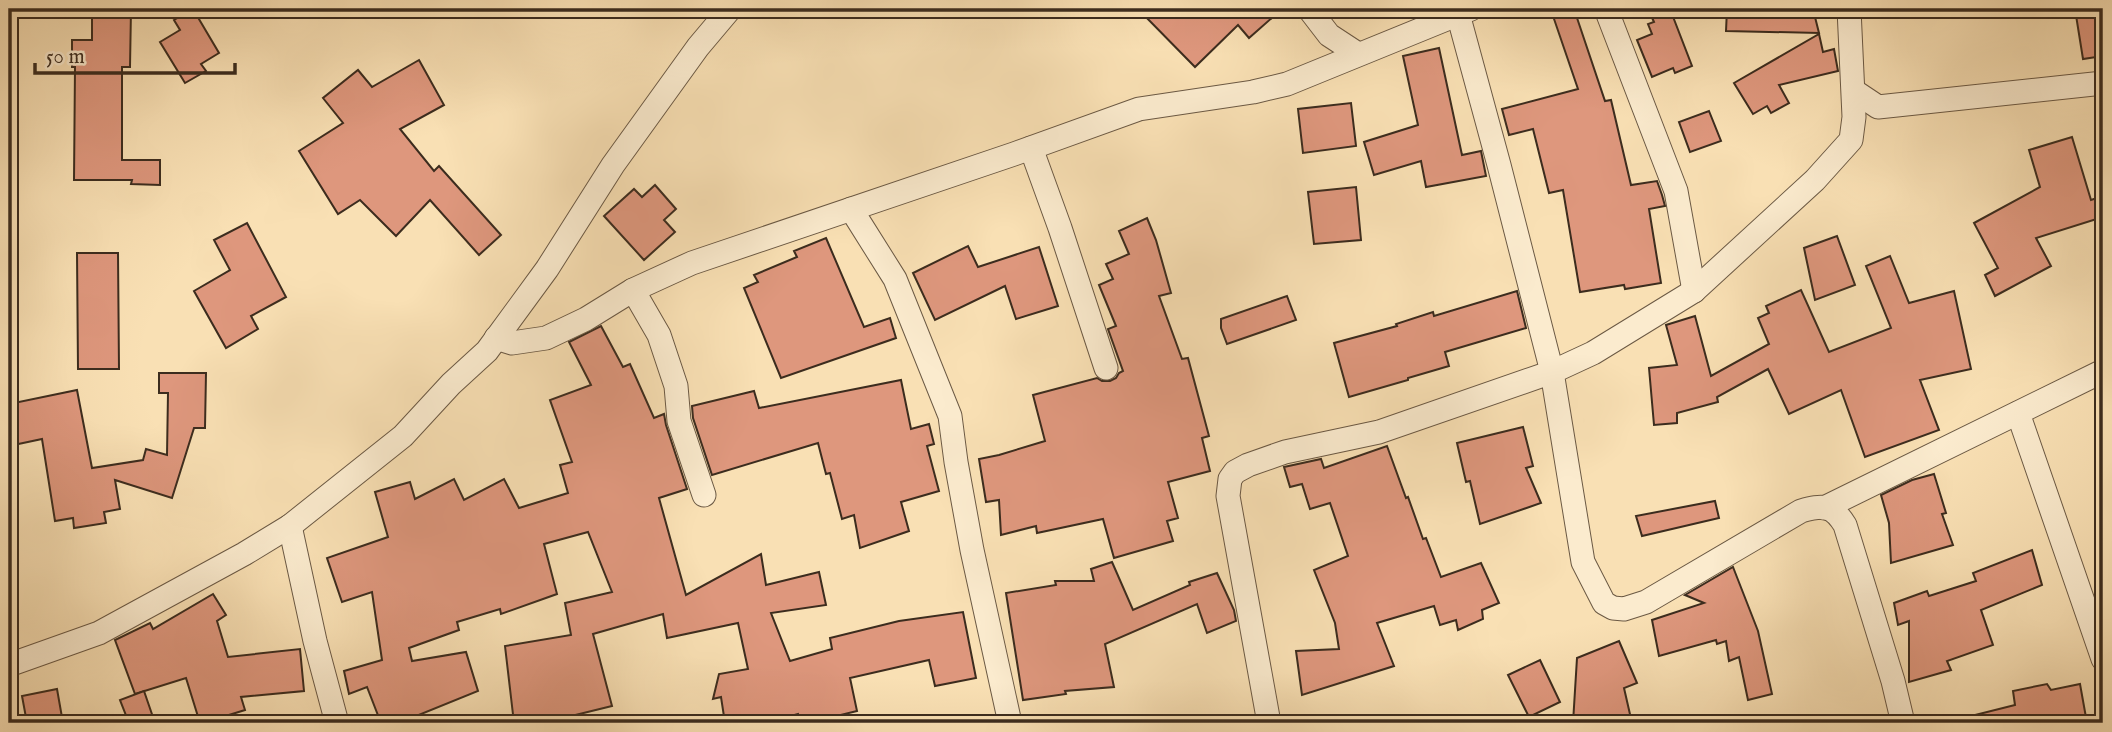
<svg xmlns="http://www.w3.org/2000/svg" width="2112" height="732" font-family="'IM FELL English',serif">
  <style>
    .building { fill: #de977d; stroke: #3c2c1e; stroke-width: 2 }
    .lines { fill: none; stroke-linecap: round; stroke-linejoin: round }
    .minor-casing { stroke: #6b5944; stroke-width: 25 }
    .minor { stroke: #fbebce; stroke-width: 23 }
  </style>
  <rect width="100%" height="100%" fill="#f9e0b4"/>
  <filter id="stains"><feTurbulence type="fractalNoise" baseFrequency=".00286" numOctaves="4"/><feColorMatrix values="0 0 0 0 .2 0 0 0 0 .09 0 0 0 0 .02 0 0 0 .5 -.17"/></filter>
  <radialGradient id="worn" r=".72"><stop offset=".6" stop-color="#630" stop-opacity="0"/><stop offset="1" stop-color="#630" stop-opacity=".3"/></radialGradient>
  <g class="building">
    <polygon points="92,9 131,9 130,67 122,67 122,160 160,160 160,185 131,184 132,180 74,180 75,67 72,67 72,40 92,40"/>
    <polygon points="193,9 219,53 201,64 206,71 185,83 160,42 180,30 174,20"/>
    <polygon points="1138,9 1282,9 1249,38 1238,25 1195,67"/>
    <polygon points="1574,9 1605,101 1611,100 1631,185 1657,181 1662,195 1665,206 1649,209 1661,283 1625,289 1624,285 1580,292 1563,190 1549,193 1533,129 1509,135 1502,109 1578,89 1553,16"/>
    <polygon points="1648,9 1670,9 1692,66 1675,73 1673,68 1652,77 1637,40 1652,34 1648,24 1654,22"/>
    <polygon points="1727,9 1813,9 1819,33 1726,31"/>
    <polygon points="2075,9 2103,9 2103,56 2083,59"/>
    <polygon points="1819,34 1823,52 1834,49 1838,71 1779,85 1789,103 1771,113 1767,106 1753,114 1734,83"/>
    <polygon points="1439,48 1462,155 1481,151 1486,176 1426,187 1421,161 1374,175 1364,142 1418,125 1403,56"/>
    <polygon points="419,60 444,105 400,129 434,171 439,166 501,235 479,255 430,200 396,236 360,200 338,214 299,151 343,123 323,98 358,70 372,87"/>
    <polygon points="1351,103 1356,146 1303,153 1298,109"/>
    <polygon points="1709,111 1721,141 1690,152 1679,122"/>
    <polygon points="2072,137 2091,200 2103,196 2103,217 2036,238 2051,266 1995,296 1985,275 1998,268 1974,223 2040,187 2029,150"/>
    <polygon points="655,185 676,209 664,220 675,232 644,260 604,216 634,189 642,197"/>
    <polygon points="1356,187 1361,240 1314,244 1308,192"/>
    <polygon points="1147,218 1156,240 1171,293 1159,296 1182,359 1188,358 1209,436 1202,438 1210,471 1168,482 1178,518 1167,521 1173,541 1114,558 1103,519 1037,533 1036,526 1001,535 999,500 986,502 979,459 999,455 1045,441 1033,395 1097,378 1102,381 1110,381 1116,378 1119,373 1123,371 1108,329 1116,326 1099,285 1113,279 1106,264 1129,254 1119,231"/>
    <polygon points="247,223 286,297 251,316 258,329 226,348 194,291 230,270 214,240"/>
    <polygon points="1837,236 1855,285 1815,300 1804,248"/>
    <polygon points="826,238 864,327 890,318 896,338 781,378 744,288 758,282 754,275 797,257 794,251"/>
    <polygon points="968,246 978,267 1039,247 1058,306 1016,319 1005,286 935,320 913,273"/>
    <polygon points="77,253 118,253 119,369 78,369"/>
    <polygon points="1890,256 1909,303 1954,291 1971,369 1920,380 1939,430 1865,457 1841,390 1789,414 1768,369 1717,397 1718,402 1677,413 1677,423 1654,425 1649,368 1677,365 1666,325 1695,316 1711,376 1769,344 1758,318 1769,313 1766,306 1801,290 1829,352 1891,328 1866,266"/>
    <polygon points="1517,291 1526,328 1445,352 1449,366 1408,378 1408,380 1349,397 1334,343 1397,326 1396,324 1433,312 1434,316"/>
    <polygon points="1287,296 1296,320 1227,344 1221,328 1221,319"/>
    <polygon points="601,326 623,367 630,364 654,418 664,414 666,425 687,489 659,498 686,595 761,554 766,585 819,572 826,605 771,613 790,661 832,649 830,638 899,621 963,612 976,678 935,686 929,660 850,678 857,711 808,723 800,723 798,714 765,723 725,723 721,697 713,699 719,674 748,669 738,623 667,638 663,614 593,634 612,706 555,720 556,723 514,723 505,646 571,635 565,603 612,592 588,532 544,544 557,594 501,614 500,609 457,622 459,630 409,648 412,661 466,652 478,691 399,723 381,723 367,687 349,694 344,671 382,660 372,592 342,602 327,558 388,537 375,492 410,482 415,499 454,479 464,500 504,479 519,508 568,493 560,465 572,462 550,400 591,385 569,342"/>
    <polygon points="159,373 206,373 205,428 194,428 172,498 115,480 120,509 104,512 106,523 74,528 73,518 55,521 42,439 9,446 9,404 77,390 92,468 143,460 146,449 167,455 168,393 159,393"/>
    <polygon points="901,380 911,429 929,424 934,444 927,446 939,491 901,502 909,531 860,548 854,515 842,519 830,473 826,474 818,443 712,475 693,418 692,406 754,391 759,408"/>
    <polygon points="1523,427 1533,466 1526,468 1541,503 1480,524 1470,481 1466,482 1457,443"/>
    <polygon points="1387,446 1406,498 1408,497 1423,539 1426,538 1441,577 1481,563 1499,603 1482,610 1483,619 1458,630 1456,620 1440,625 1434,606 1377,623 1394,666 1302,695 1296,651 1339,649 1335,623 1314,570 1348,556 1330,503 1310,509 1302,484 1290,487 1284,467 1321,459 1324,468"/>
    <polygon points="1934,474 1946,513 1942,514 1953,545 1891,563 1889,523 1881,495 1912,480"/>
    <polygon points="1715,501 1719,518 1642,536 1636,516"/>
    <polygon points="2032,550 2042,585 1981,610 1993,645 1947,661 1951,670 1909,682 1909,621 1898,625 1894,603 1927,591 1929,596 1976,581 1973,573"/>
    <polygon points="1112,562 1133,610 1190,585 1189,582 1217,573 1234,610 1236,621 1207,633 1197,604 1105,644 1114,687 1065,691 1066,694 1023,700 1006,593 1056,585 1055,581 1094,581 1091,569"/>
    <polygon points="1733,567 1758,631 1772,694 1748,700 1739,657 1729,661 1726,641 1717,644 1716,640 1659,656 1652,620 1704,603 1685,595"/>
    <polygon points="213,594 226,615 217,621 228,657 300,649 304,691 241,697 245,710 203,723 200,723 186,678 135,694 115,640 150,623 153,629"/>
    <polygon points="1619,641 1637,683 1624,688 1632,723 1573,723 1577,658"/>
    <polygon points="1540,660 1560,702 1529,717 1508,675"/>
    <polygon points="2047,684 2051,690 2080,684 2087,723 1976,723 1975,715 2015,705 2013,691"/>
    <polygon points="57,689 63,723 27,723 22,696"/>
    <polygon points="144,691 155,723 129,723 120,700"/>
  </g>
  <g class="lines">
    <defs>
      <g id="minor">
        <polyline points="1309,9 1329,35 1358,54"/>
        <polyline points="1606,9 1676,191 1694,291"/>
        <path d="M1458 14 1499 165 1552 372 1583 562 1604 603 1613 608 1624 609 1646 602 1801 511C1823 505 1832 504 1845 525L1893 681 1903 723"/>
        <polyline points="1854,91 1878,107 2103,83"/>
        <polyline points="1031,148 1060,228 1106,368"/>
        <polyline points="851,209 895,279 950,416 956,462 972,550 1010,723"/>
        <polyline points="633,290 659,335 676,386 679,421 704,495"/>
        <polyline points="496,338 512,343 546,338 586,319 633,290 692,263 1014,154 1139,109 1253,92 1287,84 1471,9"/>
        <polyline points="2018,413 2103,659"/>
        <polyline points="1824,508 2103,371"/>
        <polyline points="290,526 315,641 337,723"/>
        <polyline points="9,665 99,633 244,554 290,526 403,436 451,384 487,351 547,269 613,165 698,47 730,9"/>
        <polyline points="1269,723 1228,496 1230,479 1235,472 1248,465 1285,452 1379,432 1552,372 1593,353 1694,291 1815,180 1851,140 1854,117 1849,9"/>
      </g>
    </defs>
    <use href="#minor" class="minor-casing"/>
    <use href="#minor" class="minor"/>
  </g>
  <rect width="2112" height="732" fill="none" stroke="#f9e0b4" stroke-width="35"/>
  <rect x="10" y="10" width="2091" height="711" fill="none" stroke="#3c2c1e" stroke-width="3.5"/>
  <rect x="18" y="18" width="2077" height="697" fill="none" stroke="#3c2c1e" stroke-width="2"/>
  <path d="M35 63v10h200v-10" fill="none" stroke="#3c2c1e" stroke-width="3.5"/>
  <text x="46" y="63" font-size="21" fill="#3c2c1e" stroke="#fbebce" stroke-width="5" paint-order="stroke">50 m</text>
  <rect width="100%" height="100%" filter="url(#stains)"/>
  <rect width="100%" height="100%" fill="url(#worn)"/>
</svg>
